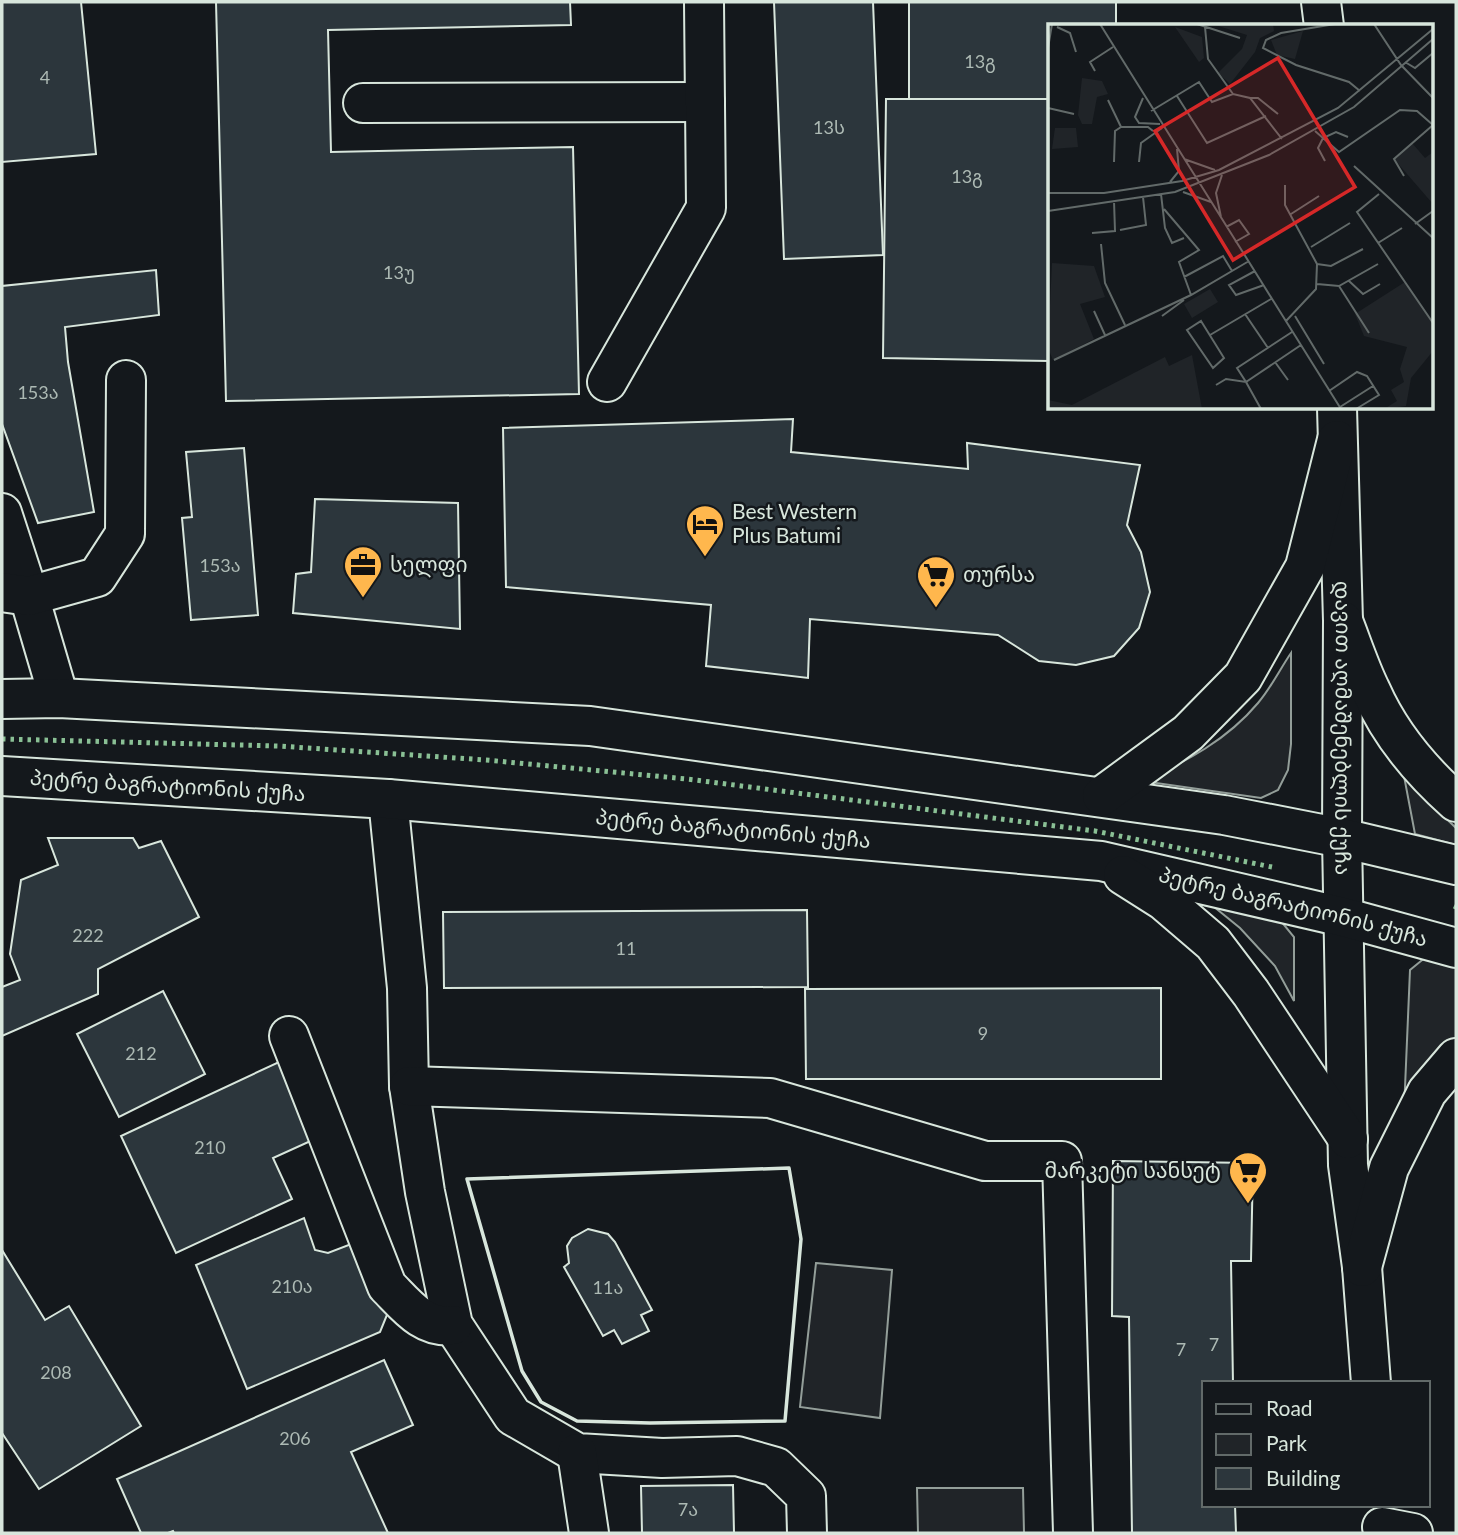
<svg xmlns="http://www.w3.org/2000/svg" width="1458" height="1535" font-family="Lato,'Noto Sans Georgian',sans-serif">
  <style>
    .green { fill: #202428; stroke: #939e99; stroke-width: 2 }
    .building { fill: #2c363c; stroke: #d8e6dc; stroke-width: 2 }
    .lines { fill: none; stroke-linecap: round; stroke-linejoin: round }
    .minor-casing { stroke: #d8e6dc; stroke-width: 42 }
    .major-casing { stroke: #d8e6dc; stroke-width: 42 }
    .minor { stroke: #14181c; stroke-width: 38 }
    .major { stroke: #14181c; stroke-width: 38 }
    .hedge { stroke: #8ac095; stroke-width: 5; stroke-dasharray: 3.5 5; stroke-linecap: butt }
    .wall { stroke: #d8e6dc; stroke-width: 3.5 }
    .labels { text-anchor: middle; stroke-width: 5; stroke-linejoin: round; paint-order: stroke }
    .number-label { font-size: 18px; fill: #adbab4 }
    .poi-label { font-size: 21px; fill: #d8e6dc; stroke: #14181c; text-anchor: start }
    .street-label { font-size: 21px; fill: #d8e6dc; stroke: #14181c }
    .inset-road { fill: none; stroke: #626a69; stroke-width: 2 }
    .view { fill: #d62828; fill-opacity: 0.15; stroke: #d62828; stroke-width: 3.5 }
    .inset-edge { fill: none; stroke: #d8e6dc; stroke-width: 3.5 }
  </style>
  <rect width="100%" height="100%" fill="#14181c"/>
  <g class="green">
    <path d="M1291 653V744L1288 770 1278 790 1261 798 1142 781C1186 762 1227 740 1258 703 1271 688 1280 669 1291 653Z"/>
    <polygon points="1400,755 1431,804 1456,828 1456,845 1415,834"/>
    <polygon points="1213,906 1276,915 1294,937 1294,1001 1275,966 1240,928"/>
    <polygon points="1427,956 1456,965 1456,1042 1404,1111 1410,970"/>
    <polygon points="816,1263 892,1270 880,1418 800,1407"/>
    <polygon points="917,1488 1023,1488 1024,1533 918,1533"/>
  </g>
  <g class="building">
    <polygon points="2,2 81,2 96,154 2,162"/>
    <polygon points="216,2 570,2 571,25 328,30 331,152 573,147 579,394 226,401"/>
    <polygon points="774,2 873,2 883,255 784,259"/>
    <polygon points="909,2 1116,2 1116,26 1050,26 1050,99 909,99"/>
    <polygon points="886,99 1050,99 1050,361 883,358"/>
    <polygon points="156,270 159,315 65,327 68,362 94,512 38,523 2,424 2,286"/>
    <polygon points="793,419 791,452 968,469 967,443 1140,465 1127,525 1141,552 1150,592 1139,628 1114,656 1076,665 1039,661 998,635 810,619 808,678 706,666 711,605 506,587 503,428"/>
    <polygon points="244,448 258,615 191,620 182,518 192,517 186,452"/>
    <polygon points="315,499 458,503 460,629 293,613 296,574 311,572"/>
    <polygon points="48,838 133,838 139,848 161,841 199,917 98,969 98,994 2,1036 2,987 20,980 10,954 21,880 58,865"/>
    <polygon points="807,910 808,987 444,988 443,912"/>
    <polygon points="1161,988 1161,1079 806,1079 805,989"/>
    <polygon points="163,991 205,1074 119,1117 77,1034"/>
    <polygon points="279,1062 315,1139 273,1158 292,1199 176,1253 121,1136"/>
    <polygon points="1113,1161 1253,1163 1251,1261 1231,1261 1233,1383 1204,1383 1204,1505 1235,1505 1236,1533 1132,1533 1129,1317 1112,1316"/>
    <polygon points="304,1218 315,1250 328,1253 359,1241 389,1310 380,1332 247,1389 196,1265"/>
    <polygon points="588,1229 608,1234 615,1242 652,1310 641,1315 649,1331 622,1344 614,1330 603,1336 564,1267 569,1263 567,1246 572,1238"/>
    <polygon points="2,1250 45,1320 69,1306 141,1426 39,1489 2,1433"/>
    <polygon points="384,1360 413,1425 351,1452 388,1533 174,1533 173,1531 168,1533 141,1533 117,1479"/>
    <polygon points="733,1485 734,1533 642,1533 641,1486"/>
  </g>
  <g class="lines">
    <defs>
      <g id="minor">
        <polyline points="1321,2 1324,26"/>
        <polyline points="363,103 705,102"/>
        <polyline points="607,382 706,208 704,2"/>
        <path id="s1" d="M1337 408 1343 621 1342 838 1348 1165 1362 1267 1371 1383"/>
        <polyline points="2,513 29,596 59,698"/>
        <polyline points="2,592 29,596 97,577 125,534 126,380"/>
        <polyline points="388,799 407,988 409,1086 425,1192 453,1325 513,1416 577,1453 662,1458 737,1456 776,1467 806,1496 807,1533"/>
        <path d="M289 1036 387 1286C406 1305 423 1329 453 1325"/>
        <polyline points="409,1086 770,1098 985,1161 1062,1161 1073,1533"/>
        <polyline points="577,1453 589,1533"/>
        <polyline points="1382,1527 1413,1533"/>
      </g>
      <g id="major">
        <path d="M1343 621C1352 644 1360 669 1371 691 1390 734 1421 771 1456 802"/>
        <polyline points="2,699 59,698 590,726 1224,815 1342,838 1456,865"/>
        <path id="s2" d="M2 776 388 799 1101 861 1343 917 1456 948"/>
        <polyline points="1102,796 1188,733 1243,677 1305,567 1337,440"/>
        <polyline points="1123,875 1164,901 1213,943 1251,993 1348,1139"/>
        <polyline points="1362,1267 1389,1168 1427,1092 1456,1058"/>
      </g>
    </defs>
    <use href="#minor" class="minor-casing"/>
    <use href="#major" class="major-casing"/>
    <use href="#minor" class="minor"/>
    <use href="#major" class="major"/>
    <g class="hedge">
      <polyline points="2,739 278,746 486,760 687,779 1095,831 1272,867"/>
      <polyline points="1454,906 1456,907"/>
    </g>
    <polygon class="wall" points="789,1168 801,1239 785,1421 650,1423 577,1421 541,1402 522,1371 467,1179"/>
  </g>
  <defs>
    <symbol id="hotel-pin" viewBox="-11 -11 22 30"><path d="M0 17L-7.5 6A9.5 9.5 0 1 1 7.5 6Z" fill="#ffb74d" stroke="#14181c"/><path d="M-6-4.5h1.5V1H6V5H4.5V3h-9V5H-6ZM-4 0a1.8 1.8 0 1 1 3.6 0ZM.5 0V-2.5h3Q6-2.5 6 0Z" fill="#111"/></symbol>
    <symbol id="office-pin" viewBox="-11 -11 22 30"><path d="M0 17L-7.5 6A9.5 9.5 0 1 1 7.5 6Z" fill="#ffb74d" stroke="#14181c"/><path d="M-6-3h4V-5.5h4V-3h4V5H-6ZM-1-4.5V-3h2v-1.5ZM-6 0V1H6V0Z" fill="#111"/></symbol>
    <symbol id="supermarket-pin" viewBox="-11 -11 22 30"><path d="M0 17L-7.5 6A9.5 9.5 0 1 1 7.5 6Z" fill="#ffb74d" stroke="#14181c"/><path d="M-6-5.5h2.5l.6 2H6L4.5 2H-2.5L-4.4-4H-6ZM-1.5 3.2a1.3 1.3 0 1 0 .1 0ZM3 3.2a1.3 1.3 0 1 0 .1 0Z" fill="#111"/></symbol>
  </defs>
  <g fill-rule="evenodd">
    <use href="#hotel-pin" x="683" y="502" width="44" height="60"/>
    <use href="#office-pin" x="341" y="543" width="44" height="60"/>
    <use href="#supermarket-pin" x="914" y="553" width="44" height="60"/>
    <use href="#supermarket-pin" x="1226" y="1149" width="44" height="60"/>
  </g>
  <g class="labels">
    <g class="number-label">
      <text x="980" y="68">13გ</text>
      <text x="45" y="84">4</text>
      <text x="829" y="134">13ს</text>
      <text x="967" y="183">13გ</text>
      <text x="399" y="279">13უ</text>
      <text x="38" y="399">153ა</text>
      <text x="220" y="572">153ა</text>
      <text x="88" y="942">222</text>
      <text x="626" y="955">11</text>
      <text x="983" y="1040">9</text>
      <text x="141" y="1060">212</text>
      <text x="210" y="1154">210</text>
      <text x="292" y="1293">210ა</text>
      <text x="608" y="1294">11ა</text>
      <text x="1214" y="1351">7</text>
      <text x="1181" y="1356">7</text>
      <text x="56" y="1379">208</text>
      <text x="295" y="1445">206</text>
      <text x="688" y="1516">7ა</text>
    </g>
    <g class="poi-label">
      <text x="732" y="519">Best Western<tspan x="732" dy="24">Plus Batumi</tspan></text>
      <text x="390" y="572">სელფი</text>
      <text x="963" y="582">თურსა</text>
      <text x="1221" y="1178" text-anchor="end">მარკეტი სანსეტ</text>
    </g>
    <g class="street-label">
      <text dy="7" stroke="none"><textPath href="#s1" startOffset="320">დავით აღმაშენებლის ქუჩა</textPath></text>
      <text dy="7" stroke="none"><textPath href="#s2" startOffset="166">პეტრე ბაგრატიონის ქუჩა</textPath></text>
      <text dy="7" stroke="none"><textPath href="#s2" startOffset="733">პეტრე ბაგრატიონის ქუჩა</textPath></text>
      <text dy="7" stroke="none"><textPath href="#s2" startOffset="1300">პეტრე ბაგრატიონის ქუჩა</textPath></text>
    </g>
  </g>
  <g transform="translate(1048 24)">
    <rect width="385" height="385" fill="#14181c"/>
    <path d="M164 0H225L226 7 212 14 207 28 182 60 170 49 194 25 199 11ZM127 3 154 13 156 34 151 38ZM255 7 247 35 229 31 223 16ZM34 54 54 57 60 70 49 73 44 100H34L30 91ZM7 104H28L30 123 4 125ZM364 119 377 134 385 128V180L346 135ZM4 239 46 242 57 273 32 280 46 315 5 336 0 324ZM357 258 385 299V327L363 354 358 382 336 385 349 377 343 366 356 358 352 345 359 323 316 312 307 290ZM162 265 170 278 144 294 136 280ZM144 331 154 385H0V376L24 381 117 333 121 342Z" fill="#202428"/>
    <path class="inset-road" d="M52 0 293 385M149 0 192 14M287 0 233 9 218 16 215 24 248 41 301 58 312 67M326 0 353 41 385 74M9 3 22 9 28 28M157 3 160 35 185 70M0 24 4 0M357 38 367 44 385 29M47 47 42 38 65 23M129 72 159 119 218 92M95 74 87 93 91 99 112 100M202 74H210L230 90M60 76 73 103 67 107 66 138M0 84 26 90M103 87 151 58 164 78 185 70 202 74 234 115M73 103H100L105 107M267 107 291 128 352 86 369 87 385 101M136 135 167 146M277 137 270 124 275 114 288 108 300 113M91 138 93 119 114 104M306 142 385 214M356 152 346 135 385 101M122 158 131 147 129 125M237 161V181L269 240 268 265 238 297M135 168 163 178M0 169H56L134 157 171 146 290 84 385 5M113 170 117 204 124 219 136 214M331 170 309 188 385 299M116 185 151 226 131 238 143 271M0 187 127 168 221 131 306 83 385 15M243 190 271 172M173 193 168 169 174 151M367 200 385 187M178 203 191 196 201 210 187 218M72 206 98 201 95 173M44 209 67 207 66 177M330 219 354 204M53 220 57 259 77 301M263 223 302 199M269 240 283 242 315 225M207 247 181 261 188 271 216 261M136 253 175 232 184 247M301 257 315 270 332 260M269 260 291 262 330 240M291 262 321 309M46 287 57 311M197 290 220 324M114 292 136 276M247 292 276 340M153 297 176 334 165 344 139 306ZM162 311 223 275M6 336 143 271 201 237M227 338 240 356M168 361 178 355 198 358 189 344 244 308M281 367 309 348 319 352 331 371 308 385M292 383 325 362M213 385 198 358 253 321"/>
    <path class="view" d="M230 34 307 163 185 236 107 107Z"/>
    <rect width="385" height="385" class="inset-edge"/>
  </g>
  <rect width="1458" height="1535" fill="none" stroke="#d8e6dc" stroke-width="7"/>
  <rect x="1202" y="1381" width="228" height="126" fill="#14181c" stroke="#626a69" stroke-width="2"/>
  <rect x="1216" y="1404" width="35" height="10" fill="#14181c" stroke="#626a69" stroke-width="2"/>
  <text x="1266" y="1416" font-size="21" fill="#d8e6dc">Road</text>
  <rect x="1216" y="1434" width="35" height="21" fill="#202428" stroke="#626a69" stroke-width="2"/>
  <text x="1266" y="1451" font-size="21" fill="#d8e6dc">Park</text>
  <rect x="1216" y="1468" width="35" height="21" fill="#2c363c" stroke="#626a69" stroke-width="2"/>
  <text x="1266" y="1486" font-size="21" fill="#d8e6dc">Building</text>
</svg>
